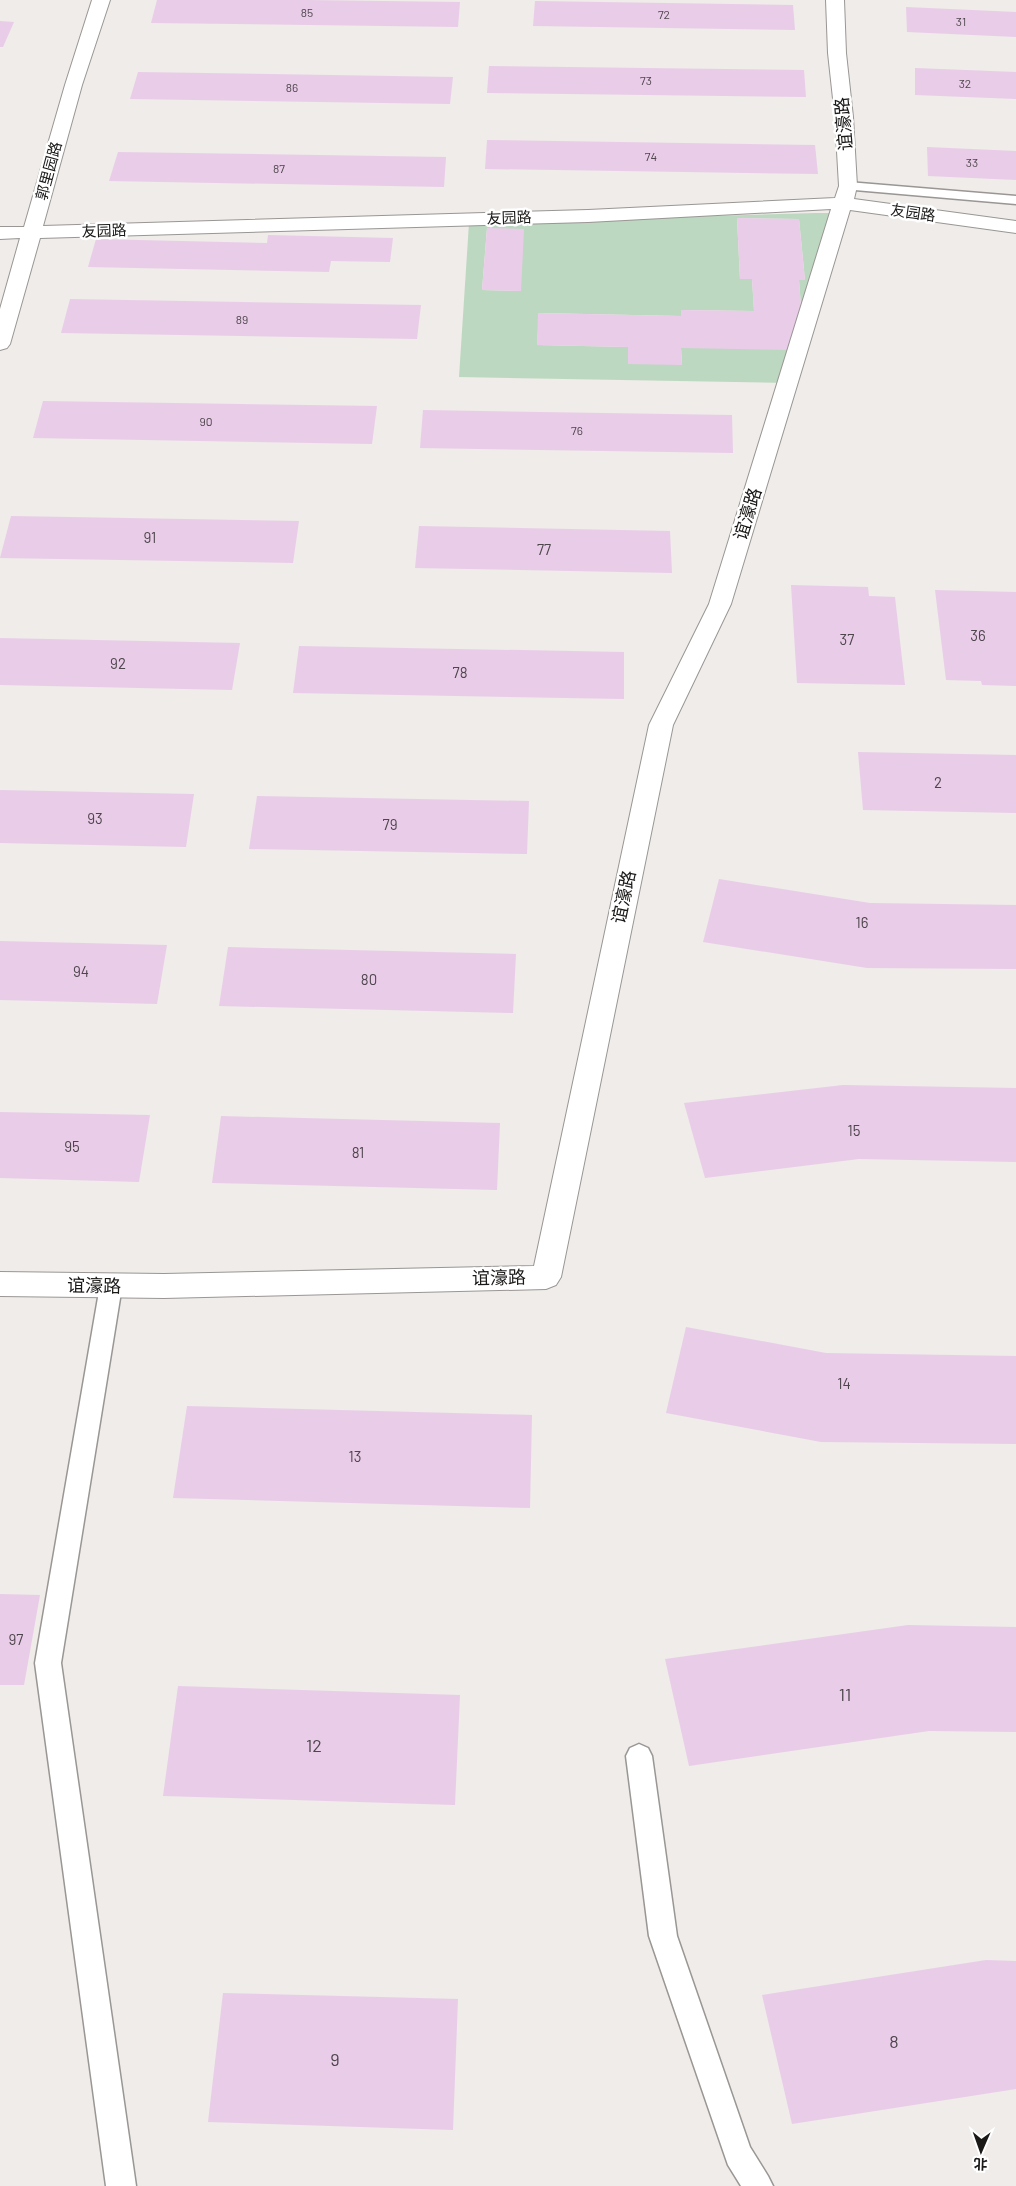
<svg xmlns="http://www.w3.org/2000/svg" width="1016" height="2186" font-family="Barlow,'Noto Sans SC',sans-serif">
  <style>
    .green { fill: #bdd8c0; fill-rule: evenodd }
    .building { fill: #e9cce8 }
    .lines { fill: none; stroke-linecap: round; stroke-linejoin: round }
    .service-casing { stroke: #999694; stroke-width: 3 }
    .minor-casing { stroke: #999694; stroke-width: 2 }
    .service { fill: #fff; fill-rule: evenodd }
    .minor { fill: #fff; fill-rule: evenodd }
    .labels { text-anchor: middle; stroke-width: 5; stroke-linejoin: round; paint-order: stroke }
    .far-number-label { font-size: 12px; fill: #4e464c }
    .far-street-label { font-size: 15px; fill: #1a1918; stroke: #fff }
    .number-label { font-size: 15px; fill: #4e464c }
    .street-label { font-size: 18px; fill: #1a1918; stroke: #fff }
    .near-number-label { font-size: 18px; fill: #4e464c }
  </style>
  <rect width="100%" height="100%" fill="#efece9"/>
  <path class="green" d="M815 213H849L788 383 459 377 469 223ZM737 218 799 219 805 280H799L802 320 681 348 682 364H629L628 347 537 345 539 313 681 316 682 310 754 311 752 279H740ZM487 228 521 291 482 290Z"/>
  <g class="building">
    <polygon points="157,0 307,0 460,2 458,27 151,23"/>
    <polygon points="535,1 793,5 795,30 533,26"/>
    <polygon points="906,7 1016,12 1016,37 907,32"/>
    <polygon points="0,21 14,22 3,47 0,47"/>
    <polygon points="489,66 804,70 806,97 487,93"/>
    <polygon points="915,68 1016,72 1016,99 915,95"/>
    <polygon points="138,72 453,77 450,104 130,99"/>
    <polygon points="487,140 815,145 818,174 485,169"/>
    <polygon points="927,147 1016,151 1016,180 928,176"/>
    <polygon points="118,152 446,157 444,187 109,181"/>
    <polygon points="737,218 799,219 805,280 799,280 802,320 791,350 681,348 682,365 628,364 628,347 537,345 538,313 681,316 681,310 754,311 752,279 740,279"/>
    <polygon points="487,228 524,229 521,291 482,290"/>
    <polygon points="268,235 393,238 390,262 331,261 329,272 88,267 96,239 267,243"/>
    <polygon points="70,299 421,305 417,339 61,333"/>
    <polygon points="43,401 377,406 372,444 33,438"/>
    <polygon points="423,410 732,415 733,453 420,448"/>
    <polygon points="11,516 299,521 293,563 0,558"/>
    <polygon points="419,526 670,531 672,573 415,568"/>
    <polygon points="791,585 868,587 869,596 895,597 905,685 797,683"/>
    <polygon points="935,590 1016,592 1016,686 982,685 981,681 946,680"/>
    <polygon points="0,638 240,643 232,690 0,685"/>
    <polygon points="299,646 624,652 624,699 293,693"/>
    <polygon points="858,752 1016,755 1016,813 863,810"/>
    <polygon points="0,790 194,794 186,847 0,843"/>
    <polygon points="257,796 529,801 527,854 249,849"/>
    <polygon points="719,879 870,903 1016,905 1016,969 867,968 703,942"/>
    <polygon points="0,941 167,945 157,1004 0,1000"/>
    <polygon points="228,947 516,954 513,1013 219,1006"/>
    <polygon points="843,1085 1016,1088 1016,1162 859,1159 705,1178 684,1103"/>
    <polygon points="0,1112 150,1115 139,1182 0,1178"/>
    <polygon points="221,1116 500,1123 497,1190 212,1183"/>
    <polygon points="686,1327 826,1353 1016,1356 1016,1444 821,1442 666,1413"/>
    <polygon points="187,1406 532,1415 530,1508 173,1498"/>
    <polygon points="0,1594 40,1595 24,1685 0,1685"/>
    <polygon points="908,1625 1016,1627 1016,1732 929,1731 689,1766 665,1659"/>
    <polygon points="178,1686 460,1695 455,1805 163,1796"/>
    <polygon points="986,1960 1016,1961 1016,2089 792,2124 762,1995"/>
    <polygon points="223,1993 458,1999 453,2130 208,2122"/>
  </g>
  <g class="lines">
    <defs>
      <g id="service">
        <polygon points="848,182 1016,196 1016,204 843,189 841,186 843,183"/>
        <polygon points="111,1277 119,1280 122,1286 61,1663 136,2186 106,2186 35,1663 100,1286 103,1280"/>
        <polygon points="639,1744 648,1748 652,1756 677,1936 750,2147 768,2176 773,2186 741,2186 728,2165 649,1936 626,1756 630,1748"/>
      </g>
      <polygon id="minor" points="92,0 110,0 82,85 43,226 588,210 835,198 839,186 835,117 828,53 826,0 844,0 846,53 853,117 857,186 854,199 1016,221 1016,233 850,210 731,604 673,725 561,1277 556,1285 546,1289 164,1298 0,1296 0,1272 164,1274 534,1266 649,725 709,604 831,209 588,222 40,238 10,344 7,348 0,350 0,309 20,238 0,239 0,227 24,227 65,85"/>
    </defs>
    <use href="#service" class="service-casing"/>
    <use href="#minor" class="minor-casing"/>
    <use href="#service" class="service"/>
    <use href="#minor" class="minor"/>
  </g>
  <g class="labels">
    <g class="far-number-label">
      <text x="307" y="17">85</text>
      <text x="664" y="19">72</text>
      <text x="961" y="26">31</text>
      <text x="646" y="85">73</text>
      <text x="965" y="88">32</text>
      <text x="292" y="92">86</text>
      <text x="651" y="161">74</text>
      <text x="972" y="167">33</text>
      <text x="279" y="173">87</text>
      <text x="242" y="324">89</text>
      <text x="206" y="426">90</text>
      <text x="577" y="435">76</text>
    </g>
    <g class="far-street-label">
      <text transform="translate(49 171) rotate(-75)" y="5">郭里园路</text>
      <text transform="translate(913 213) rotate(8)" y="5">友园路</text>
      <text transform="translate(509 218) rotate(-2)" y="5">友园路</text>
      <text transform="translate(104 231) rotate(-2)" y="5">友园路</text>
    </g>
    <g class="number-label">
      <text x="150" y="543">91</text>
      <text x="544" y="555">77</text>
      <text x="978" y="641">36</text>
      <text x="847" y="645">37</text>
      <text x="118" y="669">92</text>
      <text x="460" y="678">78</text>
      <text x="938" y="788">2</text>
      <text x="95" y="824">93</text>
      <text x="390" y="830">79</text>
      <text x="862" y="928">16</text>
      <text x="81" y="977">94</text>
      <text x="369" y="985">80</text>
      <text x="854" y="1136">15</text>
      <text x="72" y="1152">95</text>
      <text x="358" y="1158">81</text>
      <text x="844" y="1389">14</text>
      <text x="355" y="1462">13</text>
      <text x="16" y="1645">97</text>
    </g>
    <g class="street-label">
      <text transform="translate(844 124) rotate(-95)" y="6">谊濠路</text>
      <text transform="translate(748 514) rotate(-73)" y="6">谊濠路</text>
      <text transform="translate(624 897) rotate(-78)" y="6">谊濠路</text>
      <text transform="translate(499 1278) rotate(-1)" y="6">谊濠路</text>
      <text transform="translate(94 1286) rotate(1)" y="6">谊濠路</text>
    </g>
    <g class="near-number-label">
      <text x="845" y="1701">11</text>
      <text x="314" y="1752">12</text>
      <text x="894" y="2048">8</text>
      <text x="335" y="2066">9</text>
    </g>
  </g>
  <g transform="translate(981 2151) rotate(182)" stroke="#ffffff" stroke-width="4" paint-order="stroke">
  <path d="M0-4L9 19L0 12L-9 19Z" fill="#1a1918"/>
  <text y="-8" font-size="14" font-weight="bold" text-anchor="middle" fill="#1a1918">北</text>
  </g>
</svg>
